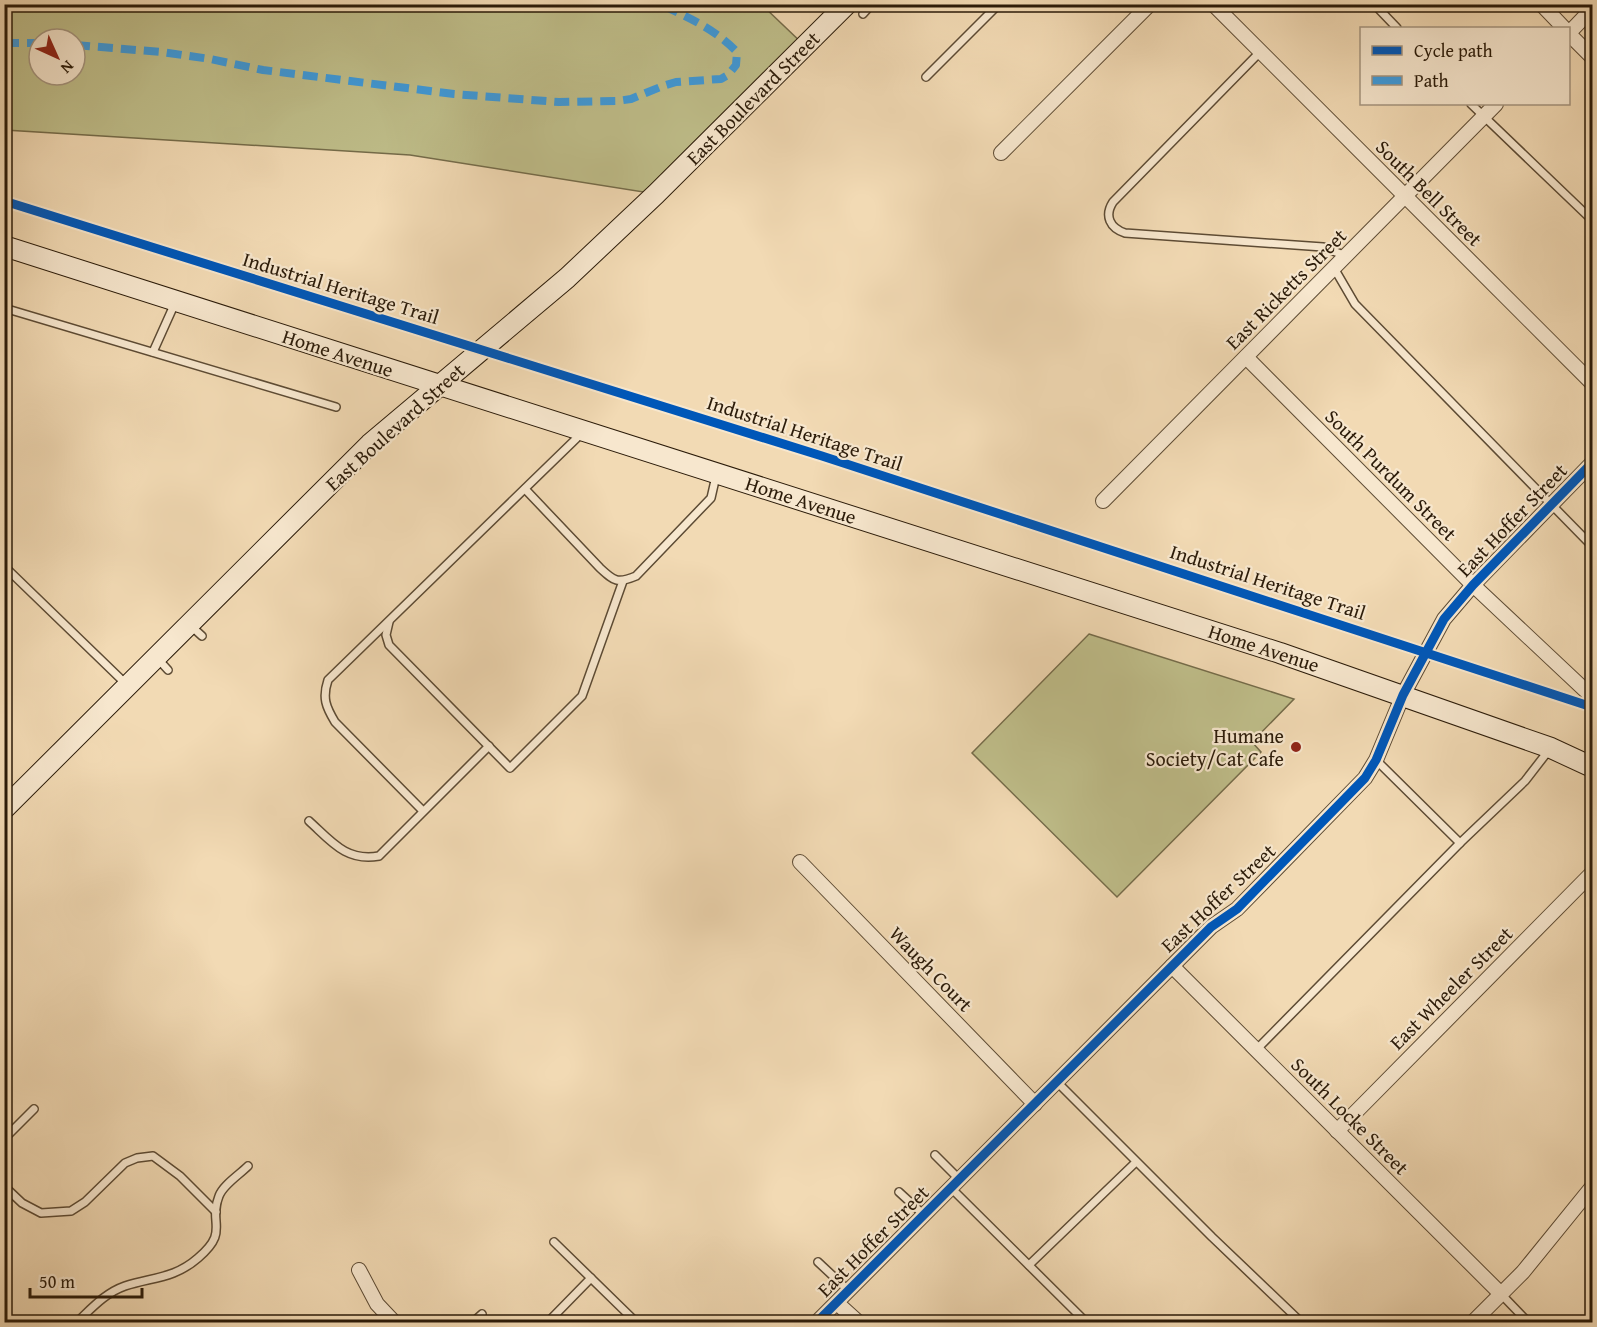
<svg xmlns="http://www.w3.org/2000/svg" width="1597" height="1327" font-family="'Gentium Book Plus',serif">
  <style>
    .green { fill: #bfbe8a; stroke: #756c4a; stroke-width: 1.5; fill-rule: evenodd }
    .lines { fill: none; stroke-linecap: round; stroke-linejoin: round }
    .service-casing { stroke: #5d4b34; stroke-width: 10 }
    .minor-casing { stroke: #5d4b34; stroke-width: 16 }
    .secondary-casing { stroke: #2b1b09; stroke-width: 22 }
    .service { stroke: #f7e7ce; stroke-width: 7 }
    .minor { stroke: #f7e7ce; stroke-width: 14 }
    .secondary { stroke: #f7e7ce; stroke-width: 20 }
    .quiet { stroke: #3d9bdd; stroke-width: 8; stroke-dasharray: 15 8; stroke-linecap: butt }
    .cycleway-casing { stroke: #f7e7ce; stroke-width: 13 }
    .cycleway { stroke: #0057b8; stroke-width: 9 }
    .poi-dot { fill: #8f2418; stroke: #f7e7ce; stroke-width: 2 }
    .labels { text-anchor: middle; stroke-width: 4.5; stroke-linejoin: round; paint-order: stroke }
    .street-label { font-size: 20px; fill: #2b1b09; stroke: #f7e7ce }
    .poi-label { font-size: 20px; fill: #2b1b09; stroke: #f7e7ce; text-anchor: end }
  </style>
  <rect width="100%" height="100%" fill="#f2dab4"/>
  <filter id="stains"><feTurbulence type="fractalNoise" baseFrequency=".00333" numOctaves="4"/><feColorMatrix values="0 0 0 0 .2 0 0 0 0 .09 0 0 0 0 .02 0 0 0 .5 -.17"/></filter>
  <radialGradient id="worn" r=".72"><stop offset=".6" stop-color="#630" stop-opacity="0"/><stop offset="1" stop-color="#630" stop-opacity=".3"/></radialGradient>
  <g class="green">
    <path d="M4 5H762L805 46 656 194 410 155 5 130ZM39 39H75V75H39Z"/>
    <polygon points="1089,634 1294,699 1252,742 1261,752 1117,897 972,753"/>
  </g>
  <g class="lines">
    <defs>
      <g id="service">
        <polyline points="1374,4 1397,28"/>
        <polyline points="863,14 872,4"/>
        <path d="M1261 51 1113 202C1104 216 1110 228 1125 233L1323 247 1346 256"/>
        <polyline points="926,77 999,4"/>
        <polyline points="1471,104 1592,220"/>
        <polyline points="1334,268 1355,304 1592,546"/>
        <polyline points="4,308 336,407"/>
        <polyline points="153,352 175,303"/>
        <path d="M525 489 600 568C614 581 617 584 636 576L711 498 716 476"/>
        <polyline points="4,566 126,684"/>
        <polyline points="389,622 386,635 389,645 510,768 582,696 623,581"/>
        <polyline points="191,626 202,636"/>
        <polyline points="158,659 168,670"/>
        <polyline points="1376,760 1460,843"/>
        <path d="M423 811 335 722C326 707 322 698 328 680L582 433"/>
        <path d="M309 821C331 841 346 862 379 856L489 746"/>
        <polyline points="1257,1049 1460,843 1525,781 1549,750"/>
        <polyline points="1057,1082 1212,1237 1301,1322"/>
        <polyline points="4,1139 34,1109"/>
        <polyline points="935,1155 959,1179"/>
        <polyline points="4,1186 22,1203 41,1213 71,1211 85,1202 125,1163 137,1158 153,1156 180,1176 216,1212"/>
        <polyline points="951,1188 1086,1322"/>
        <polyline points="899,1192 924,1215"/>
        <polyline points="554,1242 636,1322"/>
        <polyline points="818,1262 849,1291"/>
        <polyline points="1029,1265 1136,1162"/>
        <polyline points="1501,1294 1528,1322"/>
        <path d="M77 1322C92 1308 105 1293 125 1286 152 1277 174 1279 198 1258 230 1231 208 1224 219 1196 223 1185 239 1175 248 1166"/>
        <polyline points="473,1322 482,1314"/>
        <polyline points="548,1322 591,1278"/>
      </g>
      <g id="minor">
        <polyline points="1213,4 1592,383"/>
        <polyline points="1541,4 1564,28"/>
        <polyline points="1568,33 1592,57"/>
        <polyline points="1568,34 1592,9"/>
        <polyline points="1001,153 1150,4"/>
        <polyline points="1246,357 1473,585 1588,693"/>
        <polyline points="1103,501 1496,104"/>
        <polyline points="800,862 1035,1104"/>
        <polyline points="1172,966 1501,1294"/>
        <polyline points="1337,1131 1592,873"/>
        <polyline points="359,1270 377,1304 394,1322"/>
        <polyline points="837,1303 858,1322"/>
        <polyline points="817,1322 1211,927 1237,909 1365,778 1376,760 1403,695 1444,619 1473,585 1592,463"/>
        <polyline points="1473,1322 1523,1272 1592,1187"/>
      </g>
      <g id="secondary">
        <polyline points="4,246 1280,653 1551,748 1592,767"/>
        <polyline points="4,809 370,444 567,278 656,194 847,4"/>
      </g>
    </defs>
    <use href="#service" class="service-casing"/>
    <use href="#minor" class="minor-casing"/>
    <use href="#secondary" class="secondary-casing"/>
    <use href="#service" class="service"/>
    <use href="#minor" class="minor"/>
    <use href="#secondary" class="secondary"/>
    <g class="quiet">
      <polyline points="4,43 39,43"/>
      <path d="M75 45 162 52 210 59 263 70 454 94 559 102 617 101 631 99 663 86 676 82 721 79 728 75 736 65 737 52C715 29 688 17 659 4"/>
    </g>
    <defs>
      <g id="cycleway">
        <polyline points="4,201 822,456 1592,707"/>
        <polyline points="817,1322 1211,927 1237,909 1365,778 1376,760 1403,695 1444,619 1473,585 1592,463"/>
      </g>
    </defs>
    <use href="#cycleway" class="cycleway-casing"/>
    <use href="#cycleway" class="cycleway"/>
  </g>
  <circle class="poi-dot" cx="1296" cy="747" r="6"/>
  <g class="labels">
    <g class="street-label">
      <text transform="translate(753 98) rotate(-45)" y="7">East Boulevard Street</text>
      <text transform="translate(1429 193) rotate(45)" y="7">South Bell Street</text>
      <text transform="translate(341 288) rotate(17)" y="7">Industrial Heritage Trail</text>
      <text transform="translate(1286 289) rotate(-45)" y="7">East Ricketts Street</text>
      <text transform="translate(338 353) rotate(18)" y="7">Home Avenue</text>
      <text transform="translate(395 427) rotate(-42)" y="7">East Boulevard Street</text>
      <text transform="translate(805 433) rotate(18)" y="7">Industrial Heritage Trail</text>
      <text transform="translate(1391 475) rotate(45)" y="7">South Purdum Street</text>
      <text transform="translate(801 500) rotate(18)" y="7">Home Avenue</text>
      <text transform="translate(1512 520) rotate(-46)" y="7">East Hoffer Street</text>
      <text transform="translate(1268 582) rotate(18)" y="7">Industrial Heritage Trail</text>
      <text transform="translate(1264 648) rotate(18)" y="7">Home Avenue</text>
      <text transform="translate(1218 898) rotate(-43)" y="7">East Hoffer Street</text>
      <text transform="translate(931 969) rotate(46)" y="7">Waugh Court</text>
      <text transform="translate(1451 988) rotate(-45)" y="7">East Wheeler Street</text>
      <text transform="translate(1350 1116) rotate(45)" y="7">South Locke Street</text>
      <text transform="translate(873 1241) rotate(-45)" y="7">East Hoffer Street</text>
    </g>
    <g class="poi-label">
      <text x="1284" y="743">Humane<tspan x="1284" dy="23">Society/Cat Cafe</tspan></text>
    </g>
  </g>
  <rect width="1597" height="1327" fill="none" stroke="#f2dab4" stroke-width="24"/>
  <rect x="6" y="6" width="1585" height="1315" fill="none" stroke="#2b1b09" stroke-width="3"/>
  <rect x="12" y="12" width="1573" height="1303" fill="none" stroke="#2b1b09" stroke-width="1.5"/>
  <rect x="1360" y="27" width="210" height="78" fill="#f7e7ce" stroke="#a5957f" stroke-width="1.5"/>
  <rect x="1372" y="46" width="30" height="9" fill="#0057b8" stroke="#a5957f" stroke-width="1.5"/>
  <text x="1414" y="57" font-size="18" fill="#2b1b09">Cycle path</text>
  <rect x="1372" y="76" width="30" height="9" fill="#3d9bdd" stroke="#a5957f" stroke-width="1.5"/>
  <text x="1414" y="87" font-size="18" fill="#2b1b09">Path</text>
  <g transform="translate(57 57) rotate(135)"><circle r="28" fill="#f7e7ce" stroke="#a5957f" stroke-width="1.5"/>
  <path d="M0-4.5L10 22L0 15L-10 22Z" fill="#8f2418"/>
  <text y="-9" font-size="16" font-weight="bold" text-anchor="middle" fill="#2b1b09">N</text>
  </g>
  <path d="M30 1288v9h112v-9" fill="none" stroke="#2b1b09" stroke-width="3"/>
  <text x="39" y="1288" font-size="18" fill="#2b1b09" stroke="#f7e7ce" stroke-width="4.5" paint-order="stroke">50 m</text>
  <rect width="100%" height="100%" filter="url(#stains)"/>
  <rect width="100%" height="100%" fill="url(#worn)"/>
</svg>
